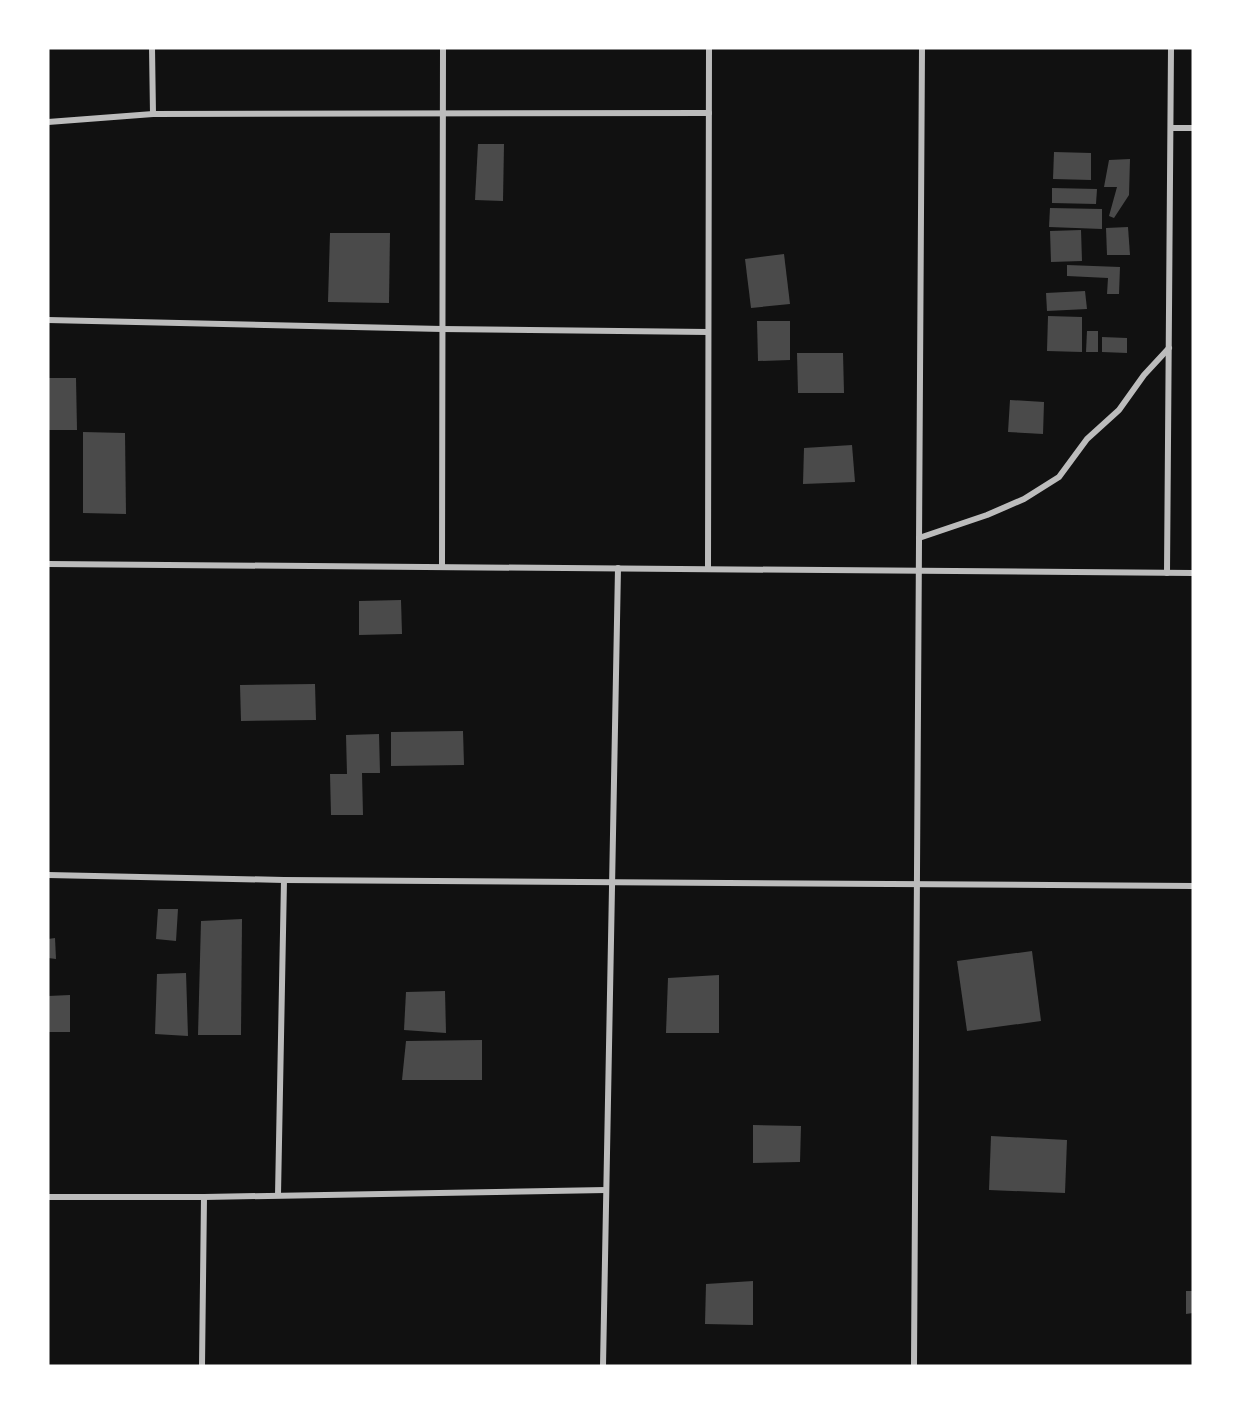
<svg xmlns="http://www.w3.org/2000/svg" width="1241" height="1414" font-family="Manrope,sans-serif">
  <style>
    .building { fill: #4a4a4a }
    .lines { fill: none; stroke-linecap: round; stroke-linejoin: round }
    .minor { stroke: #bcbcbc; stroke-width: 6 }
  </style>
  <rect width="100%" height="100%" fill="#111"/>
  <g class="building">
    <polygon points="478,144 504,144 503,201 475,200"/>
    <polygon points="1054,152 1091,153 1091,180 1053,179"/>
    <polygon points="1130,159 1129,195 1114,218 1109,216 1117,187 1104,187 1109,160"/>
    <polygon points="1052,188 1097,189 1096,204 1052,203"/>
    <polygon points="1050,208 1102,209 1102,229 1049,227"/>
    <polygon points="1128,227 1130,255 1107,255 1106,228"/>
    <polygon points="1081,230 1082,261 1051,262 1050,231"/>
    <polygon points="330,233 390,233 389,303 328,302"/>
    <polygon points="784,254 790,304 751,308 745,259"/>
    <polygon points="1067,265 1120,267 1119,294 1107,294 1108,278 1067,276"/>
    <polygon points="1085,291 1087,309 1047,311 1046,293"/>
    <polygon points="1048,316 1082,317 1082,352 1047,351"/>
    <polygon points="757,321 790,321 790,360 758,361"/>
    <polygon points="1087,331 1098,331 1098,352 1086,352"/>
    <polygon points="1102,337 1127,338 1127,353 1102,352"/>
    <polygon points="797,353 843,353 844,393 798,393"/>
    <polygon points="48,378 76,378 77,430 48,430"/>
    <polygon points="1010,400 1044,402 1043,434 1008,432"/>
    <polygon points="83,432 125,433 126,514 83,513"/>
    <polygon points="852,445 855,482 803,484 804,448"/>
    <polygon points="401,600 402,634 359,635 359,601"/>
    <polygon points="315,684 316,720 241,721 240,685"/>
    <polygon points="463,731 464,765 391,766 391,732"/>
    <polygon points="379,734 380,773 362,773 363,815 331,815 330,774 347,774 346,735"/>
    <polygon points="158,909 178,909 176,941 156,939"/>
    <polygon points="242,919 241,1035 198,1035 201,921"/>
    <polygon points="55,938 56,959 48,958 48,939"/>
    <polygon points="1032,951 1041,1021 967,1031 957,961"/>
    <polygon points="186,973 188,1036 155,1034 157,974"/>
    <polygon points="719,975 719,1033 666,1033 668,978"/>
    <polygon points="445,991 446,1033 404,1030 406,992"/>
    <polygon points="70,995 70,1032 48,1032 48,996"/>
    <polygon points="482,1040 482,1080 402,1080 406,1041"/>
    <polygon points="753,1125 801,1126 800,1162 753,1163"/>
    <polygon points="991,1136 1067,1140 1065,1193 989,1190"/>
    <polygon points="753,1281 753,1325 705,1324 706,1284"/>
    <polygon points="1186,1291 1193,1291 1193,1313 1186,1314"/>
  </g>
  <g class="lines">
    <g class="minor">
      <polyline points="152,48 153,114"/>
      <polyline points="48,122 153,114 709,113"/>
      <polyline points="1171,128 1193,128"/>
      <polyline points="48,320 442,329 708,332"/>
      <polyline points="919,538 987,515 1024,499 1059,477 1087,439 1119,410 1144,375 1169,348"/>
      <polyline points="48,564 1193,573"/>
      <polyline points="442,567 443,48"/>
      <polyline points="708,569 709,48"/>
      <polyline points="1167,573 1171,48"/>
      <polyline points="48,875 284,880 1193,886"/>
      <polyline points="278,1195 284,880"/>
      <polyline points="48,1197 204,1197 606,1190"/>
      <polyline points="202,1366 204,1197"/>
      <polyline points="603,1366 618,568"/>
      <polyline points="914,1366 922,48"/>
    </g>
  </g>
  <rect width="1241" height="1414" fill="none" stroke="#ffffff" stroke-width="99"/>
</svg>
